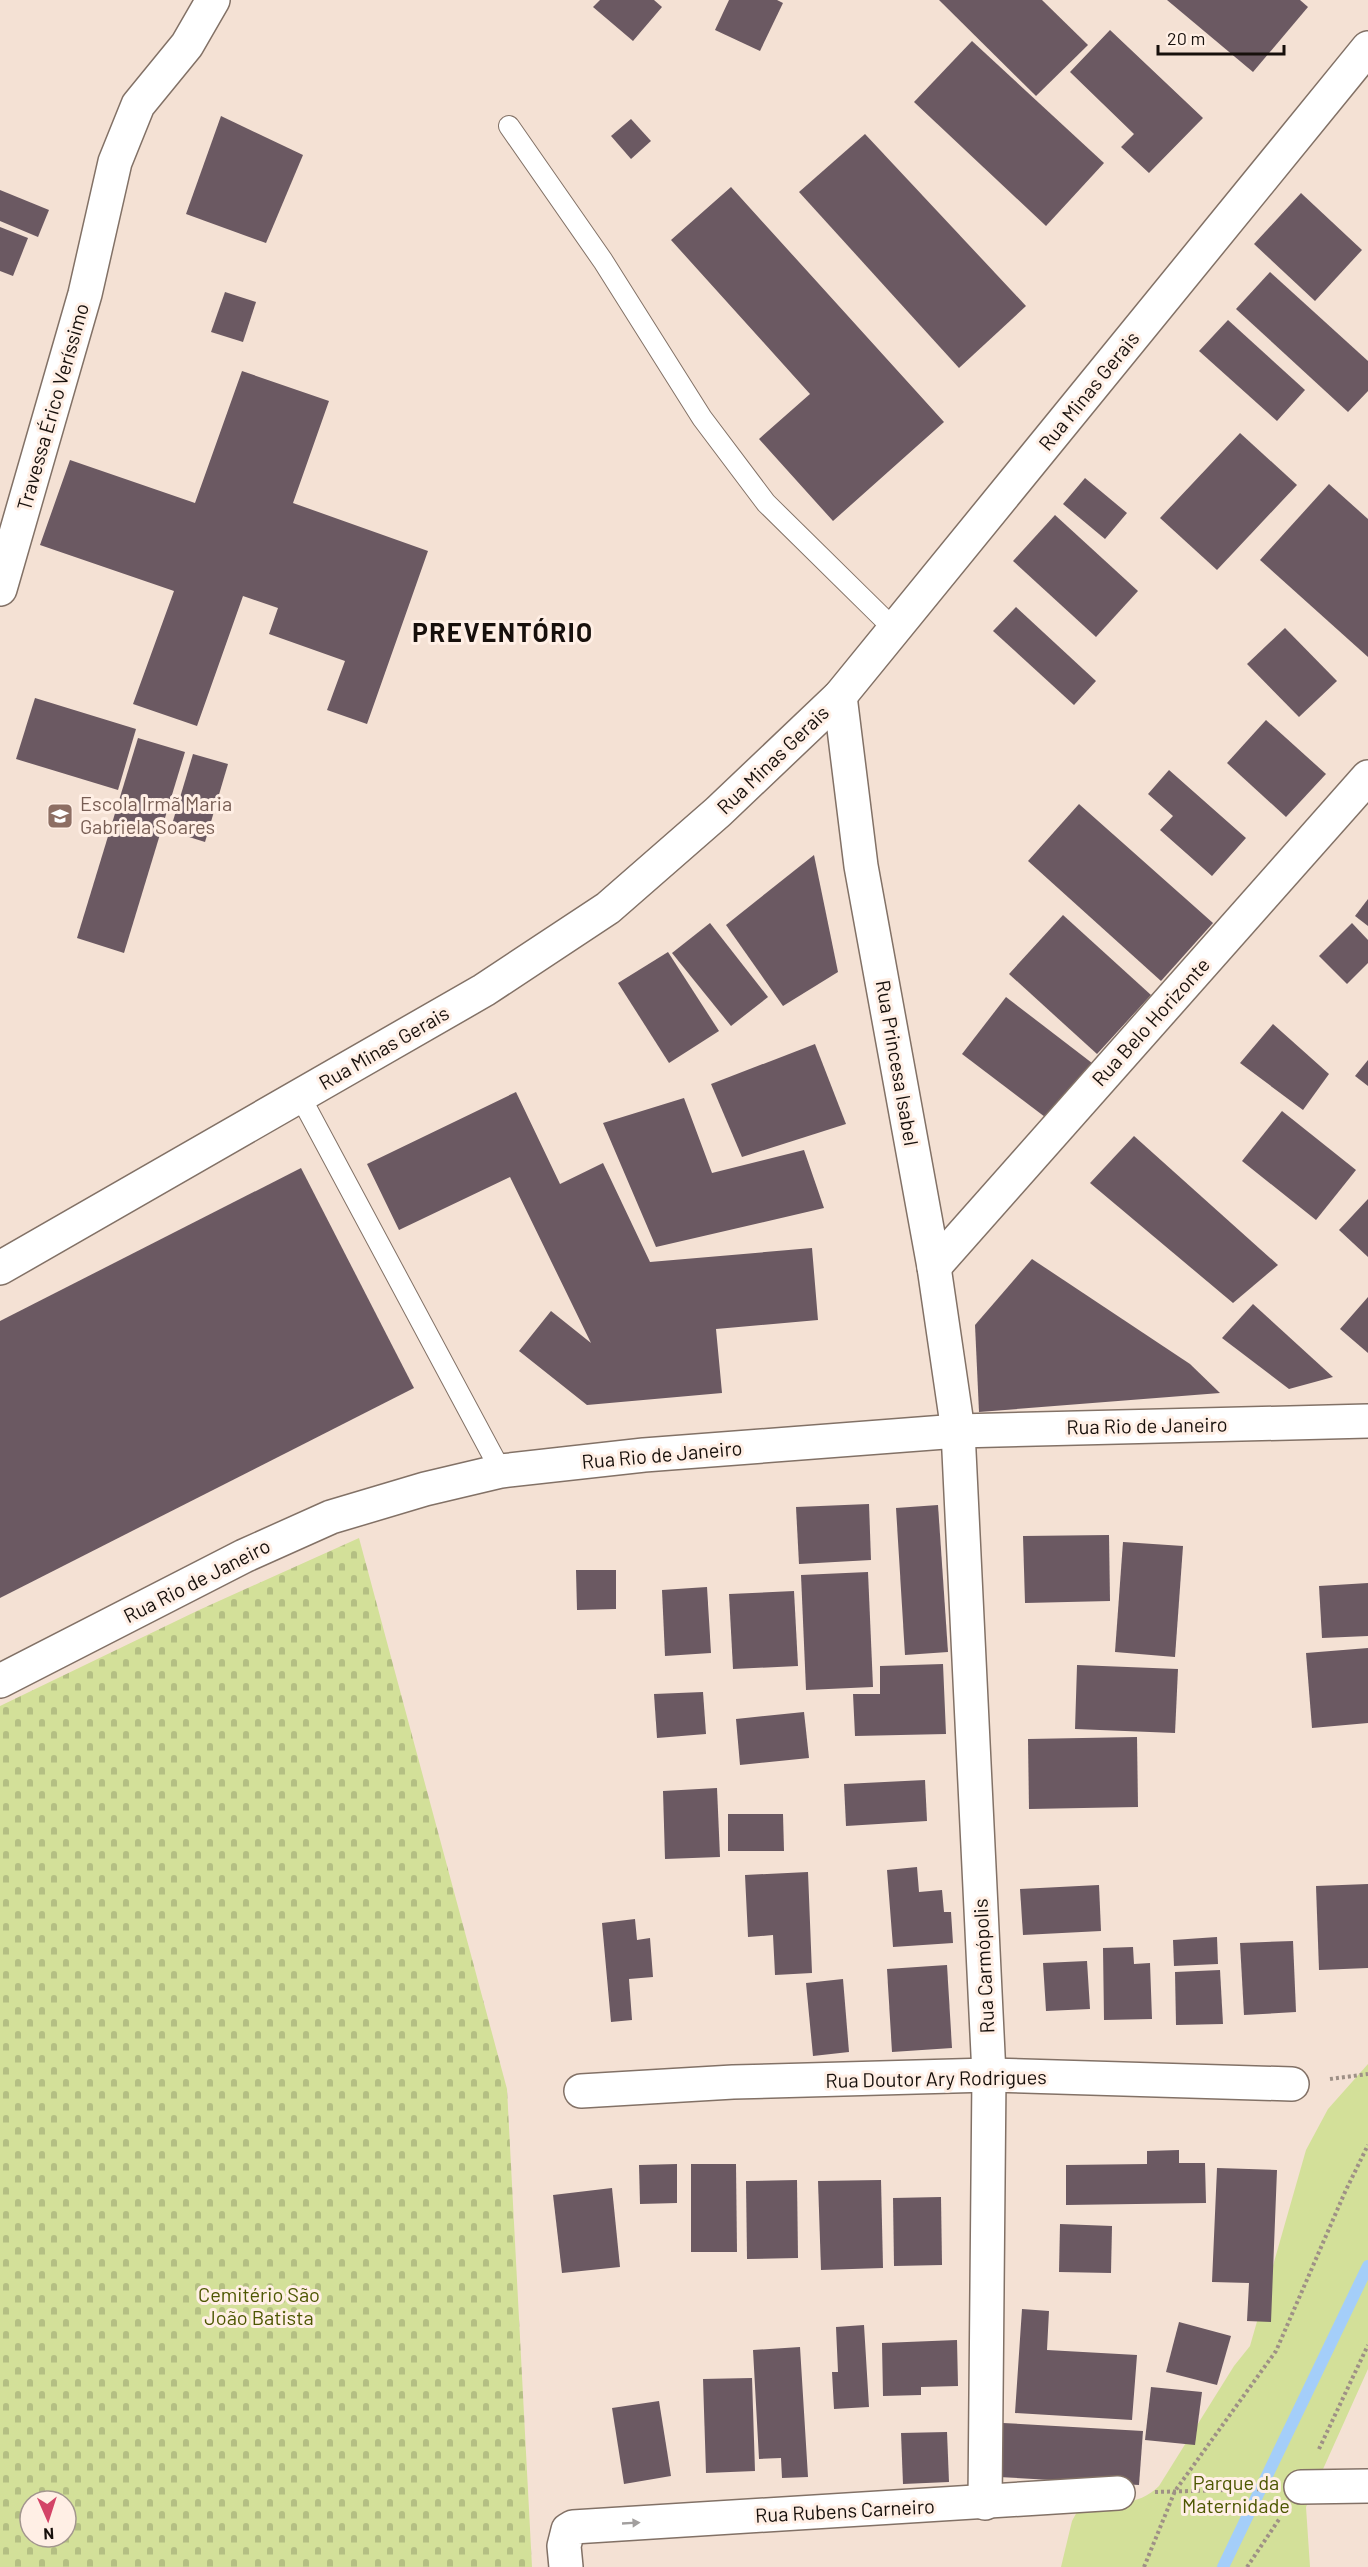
<svg xmlns="http://www.w3.org/2000/svg" width="1368" height="2567" font-family="Barlow,sans-serif">
  <style>
    .cemetery { fill: url(#cemetery-stones); fill-rule: evenodd }
    .green { fill: #d3e099 }
    .lines { fill: none; stroke-linecap: round; stroke-linejoin: round }
    .stream { stroke: #a4cef9; stroke-width: 12 }
    .building { fill: #6b5962 }
    .service-casing { stroke: #827166; stroke-width: 22 }
    .minor-casing { stroke: #827166; stroke-width: 36 }
    .tertiary-casing { stroke: #827166; stroke-width: 36 }
    .secondary-casing { stroke: #827166; stroke-width: 36 }
    .path { stroke: #9e9086; stroke-width: 4; stroke-dasharray: 3 3; stroke-linecap: butt }
    .service { stroke: #fff; stroke-width: 20 }
    .minor { stroke: #fff; stroke-width: 33 }
    .tertiary { stroke: #fff; stroke-width: 33 }
    .secondary { stroke: #fff; stroke-width: 33 }
    .oneway { fill: #a29f9e }
    .labels { text-anchor: middle; stroke-width: 6; stroke-linejoin: round; paint-order: stroke }
    .street-label { font-size: 20px; fill: #17100c; stroke: #ffefe5 }
    .education-label { font-size: 20px; fill: #785e54; stroke: #ffefe5; text-anchor: start }
    .park-label { font-size: 20px; fill: #4d5702; stroke: #ffefe5 }
    .district-label { font-size: 26px; font-weight: bold; letter-spacing: 1.5px; fill: #17100c; stroke: #ffefe5 }
  </style>
  <defs>
    <pattern id="cemetery-stones" width="16" height="16" patternUnits="userSpaceOnUse" patternTransform="scale(1.5)"><rect width="16" height="16" fill="#d3e099"/><path d="M2 7V4a2 2 0 0 1 4 0v3zM10 15v-3a2 2 0 0 1 4 0v3z" fill="#b4bf83"/></pattern>
  </defs>
  <rect width="100%" height="100%" fill="#f4e1d4"/>
  <path class="cemetery" d="M359 1538 507 2089 532 2567H0V1706L199 1610ZM30 2501H66V2537H30Z"/>
  <path class="green" d="M1368 2064V2369L1306 2507 1310 2567H1061L1072 2521 1078 2510C1104 2506 1140 2506 1159 2486L1234 2366 1250 2346 1306 2150 1328 2109Z"/>
  <g class="lines">
    <polyline class="stream" points="1223,2567 1368,2266"/>
  </g>
  <g class="building">
    <polygon points="600,0 654,0 662,7 633,41 593,7"/>
    <polygon points="729,0 777,0 783,3 760,51 715,30"/>
    <polygon points="939,0 1042,0 1088,45 1036,96"/>
    <polygon points="1167,0 1300,0 1308,7 1253,72"/>
    <polygon points="1110,30 1203,118 1149,173 1121,147 1134,134 1070,72"/>
    <polygon points="972,41 1104,163 1046,226 914,102"/>
    <polygon points="221,116 303,155 266,243 186,214"/>
    <polygon points="631,119 651,141 631,159 611,136"/>
    <polygon points="865,134 1026,306 959,368 799,192"/>
    <polygon points="731,187 944,422 833,521 759,439 810,394 671,240"/>
    <polygon points="0,190 49,210 38,237 0,221"/>
    <polygon points="1301,193 1362,250 1315,301 1254,244"/>
    <polygon points="0,227 28,238 13,276 0,271"/>
    <polygon points="1270,272 1368,361 1368,391 1348,412 1236,309"/>
    <polygon points="225,292 256,302 243,342 211,332"/>
    <polygon points="1228,320 1305,390 1277,421 1199,351"/>
    <polygon points="242,371 329,401 293,503 428,551 367,724 327,710 345,661 269,634 278,608 243,596 197,726 133,704 174,591 40,545 70,460 195,503"/>
    <polygon points="1240,433 1297,485 1217,570 1160,518"/>
    <polygon points="1085,478 1127,513 1105,539 1063,504"/>
    <polygon points="1329,484 1368,519 1368,657 1260,560"/>
    <polygon points="1055,515 1138,591 1096,637 1013,561"/>
    <polygon points="1016,607 1096,681 1074,705 993,631"/>
    <polygon points="1285,628 1337,681 1299,717 1247,664"/>
    <polygon points="35,698 136,729 118,790 16,759"/>
    <polygon points="1266,720 1326,774 1286,817 1227,763"/>
    <polygon points="138,738 185,752 124,953 77,938"/>
    <polygon points="193,754 228,764 205,842 170,831"/>
    <polygon points="1169,770 1246,838 1212,876 1160,830 1173,816 1148,794"/>
    <polygon points="1079,804 1213,923 1161,981 1028,861"/>
    <polygon points="814,855 838,972 783,1006 726,925"/>
    <polygon points="1368,899 1368,926 1355,916"/>
    <polygon points="1063,915 1151,995 1097,1054 1009,974"/>
    <polygon points="710,923 768,997 731,1026 672,953"/>
    <polygon points="1352,923 1368,940 1368,963 1347,984 1319,956"/>
    <polygon points="668,952 719,1031 669,1063 618,983"/>
    <polygon points="1006,997 1092,1063 1049,1120 962,1054"/>
    <polygon points="1273,1024 1329,1074 1303,1110 1240,1063"/>
    <polygon points="815,1044 846,1124 742,1157 711,1084"/>
    <polygon points="1368,1060 1368,1086 1355,1076"/>
    <polygon points="516,1092 560,1184 603,1163 650,1262 812,1248 818,1320 716,1329 722,1393 587,1405 519,1351 551,1311 591,1343 510,1177 399,1230 367,1164"/>
    <polygon points="684,1098 712,1173 804,1150 824,1208 656,1247 603,1123"/>
    <polygon points="1282,1111 1356,1170 1316,1220 1242,1161"/>
    <polygon points="1134,1136 1278,1265 1233,1303 1090,1183"/>
    <polygon points="301,1168 414,1388 0,1598 0,1321"/>
    <polygon points="1368,1199 1368,1257 1339,1230"/>
    <polygon points="1032,1259 1190,1364 1220,1393 979,1412 975,1325"/>
    <polygon points="1368,1297 1368,1353 1340,1329"/>
    <polygon points="1253,1304 1333,1377 1289,1389 1222,1338"/>
    <polygon points="869,1504 871,1560 799,1564 796,1507"/>
    <polygon points="938,1505 948,1652 905,1655 896,1508"/>
    <polygon points="1109,1535 1110,1601 1025,1603 1023,1536"/>
    <polygon points="1123,1542 1183,1546 1175,1657 1115,1652"/>
    <polygon points="576,1570 616,1570 616,1609 577,1610"/>
    <polygon points="868,1572 873,1687 806,1690 801,1575"/>
    <polygon points="1368,1583 1368,1636 1322,1638 1319,1586"/>
    <polygon points="707,1587 711,1653 665,1656 662,1590"/>
    <polygon points="794,1591 798,1666 733,1669 729,1594"/>
    <polygon points="1368,1648 1368,1723 1312,1728 1306,1653"/>
    <polygon points="943,1664 946,1734 855,1736 853,1694 880,1694 880,1666"/>
    <polygon points="1077,1665 1178,1669 1175,1733 1075,1729"/>
    <polygon points="703,1692 706,1734 657,1738 654,1694"/>
    <polygon points="804,1712 809,1758 740,1765 736,1719"/>
    <polygon points="1137,1737 1138,1807 1029,1809 1028,1739"/>
    <polygon points="925,1780 927,1821 846,1826 844,1784"/>
    <polygon points="717,1788 720,1857 665,1859 663,1791"/>
    <polygon points="728,1814 783,1814 784,1851 728,1851"/>
    <polygon points="917,1867 919,1892 942,1890 944,1912 951,1912 953,1943 893,1947 887,1870"/>
    <polygon points="808,1872 812,1973 775,1975 773,1935 748,1937 745,1875"/>
    <polygon points="1368,1884 1368,1968 1319,1970 1316,1886"/>
    <polygon points="1099,1885 1101,1931 1023,1935 1020,1889"/>
    <polygon points="635,1919 637,1940 650,1938 653,1977 629,1979 632,2020 611,2022 602,1923"/>
    <polygon points="1217,1937 1218,1964 1174,1966 1173,1940"/>
    <polygon points="1293,1941 1296,2012 1244,2015 1240,1943"/>
    <polygon points="1133,1947 1134,1964 1150,1963 1152,2019 1104,2020 1103,1948"/>
    <polygon points="1087,1961 1090,2009 1046,2011 1043,1963"/>
    <polygon points="947,1965 952,2048 892,2052 887,1969"/>
    <polygon points="1220,1970 1223,2024 1176,2025 1175,1972"/>
    <polygon points="843,1979 849,2052 813,2056 806,1983"/>
    <polygon points="1179,2150 1179,2163 1205,2163 1206,2203 1066,2205 1066,2165 1147,2164 1147,2151"/>
    <polygon points="677,2164 677,2203 640,2204 639,2165"/>
    <polygon points="691,2164 736,2164 737,2252 691,2252"/>
    <polygon points="1217,2168 1277,2170 1271,2322 1247,2321 1249,2283 1212,2282"/>
    <polygon points="797,2180 798,2258 747,2259 746,2181"/>
    <polygon points="881,2180 883,2268 821,2270 818,2181"/>
    <polygon points="612,2188 620,2267 562,2273 553,2195"/>
    <polygon points="941,2197 942,2265 894,2266 893,2198"/>
    <polygon points="1060,2224 1112,2226 1111,2273 1059,2272"/>
    <polygon points="1022,2309 1049,2311 1047,2350 1137,2355 1132,2420 1015,2413"/>
    <polygon points="1179,2322 1231,2336 1217,2385 1166,2372"/>
    <polygon points="864,2325 869,2407 834,2409 832,2372 838,2372 836,2327"/>
    <polygon points="957,2340 958,2386 921,2387 921,2395 883,2396 882,2343"/>
    <polygon points="800,2347 808,2477 782,2478 781,2458 759,2459 753,2350"/>
    <polygon points="752,2378 755,2471 706,2473 703,2379"/>
    <polygon points="1151,2387 1202,2392 1195,2445 1145,2440"/>
    <polygon points="659,2401 671,2476 624,2484 612,2408"/>
    <polygon points="1003,2423 1143,2431 1139,2485 999,2477"/>
    <polygon points="947,2432 949,2482 903,2484 901,2433"/>
  </g>
  <g class="lines">
    <defs>
      <g id="service">
        <polyline points="509,126 603,261 702,418 766,503 895,630"/>
        <polyline points="300,1096 501,1471"/>
      </g>
      <g id="minor">
        <polyline points="0,589 85,294 115,162 138,105 187,45 213,0"/>
        <polyline points="840,696 861,866 934,1267 958,1431 989,2075 985,2503"/>
        <polyline points="934,1267 1368,777"/>
        <polyline points="581,2091 733,2082 989,2075 1292,2084"/>
        <polyline points="1301,2487 1368,2486"/>
        <polyline points="566,2567 564,2546 568,2530 573,2527 1118,2493"/>
      </g>
      <polyline id="tertiary" points="0,1268 484,990 608,908 718,812 840,696 1368,48"/>
      <polyline id="secondary" points="0,1681 244,1556 331,1517 425,1489 501,1471 644,1455 958,1431 1368,1421"/>
    </defs>
    <use href="#service" class="service-casing"/>
    <use href="#minor" class="minor-casing"/>
    <use href="#tertiary" class="tertiary-casing"/>
    <use href="#secondary" class="secondary-casing"/>
    <g class="path">
      <polyline points="1330,2079 1368,2074"/>
      <polyline points="1319,2449 1368,2345"/>
      <polyline points="1155,2492 1264,2489"/>
      <polyline points="1144,2567 1175,2491 1276,2351 1345,2192 1368,2145"/>
      <polyline points="1247,2567 1280,2518"/>
    </g>
    <use href="#service" class="service"/>
    <use href="#minor" class="minor"/>
    <use href="#tertiary" class="tertiary"/>
    <use href="#secondary" class="secondary"/>
  </g>
  <defs><path id="oneway-solid" d="M-6-.8H1V-3.2L6.5 0L1 3.2V.8H-6Z" transform="scale(1.5)"/></defs>
  <use class="oneway" href="#oneway-solid" transform="translate(631 2523) rotate(-3)"/>
  <defs>
    <symbol id="school-square" viewBox="-11 -11 22 22"><rect x="-9" y="-9" width="18" height="18" rx="4" fill="#8d6e63" stroke="#ffefe5"/><path d="M0-5L7-2L0 1L-7-2ZM-4 1L0 2.5L4 1V4Q0 6-4 4Z" fill="#fff"/></symbol>
  </defs>
  <g fill-rule="evenodd">
    <use href="#school-square" x="45" y="801" width="30" height="30"/>
  </g>
  <g class="labels">
    <g class="street-label">
      <text transform="translate(1089 391) rotate(-51)" y="7">Rua Minas Gerais</text>
      <text transform="translate(53 407) rotate(-74)" y="7">Travessa Érico Veríssimo</text>
      <text transform="translate(773 760) rotate(-44)" y="7">Rua Minas Gerais</text>
      <text transform="translate(1151 1022) rotate(-48)" y="7">Rua Belo Horizonte</text>
      <text transform="translate(384 1048) rotate(-30)" y="7">Rua Minas Gerais</text>
      <text transform="translate(897 1063) rotate(80)" y="7">Rua Princesa Isabel</text>
      <text transform="translate(1147 1426) rotate(-1)" y="7">Rua Rio de Janeiro</text>
      <text transform="translate(662 1455) rotate(-5)" y="7">Rua Rio de Janeiro</text>
      <text transform="translate(197 1581) rotate(-27)" y="7">Rua Rio de Janeiro</text>
      <text transform="translate(984 1966) rotate(-93)" y="7">Rua Carmópolis</text>
      <text transform="translate(936 2079) rotate(-1)" y="7">Rua Doutor Ary Rodrigues</text>
      <text transform="translate(845 2511) rotate(-3)" y="7">Rua Rubens Carneiro</text>
    </g>
    <g class="education-label">
      <text x="80" y="811">Escola Irmã Maria<tspan x="80" dy="23">Gabriela Soares</tspan></text>
    </g>
    <g class="park-label">
      <text x="259" y="2302">Cemitério São<tspan x="259" dy="23">João Batista</tspan></text>
      <text x="1236" y="2490">Parque da<tspan x="1236" dy="23">Maternidade</tspan></text>
    </g>
    <g class="district-label">
      <text x="503" y="642">PREVENTÓRIO</text>
    </g>
  </g>
  <g transform="translate(48 2519) rotate(177)"><circle r="28" fill="#ffefe5" stroke="#a2968e" stroke-width="1.5"/>
  <path d="M0-4.5L10 22L0 15L-10 22Z" fill="#d34467"/>
  <text y="-9" font-size="16" font-weight="bold" text-anchor="middle" fill="#17100c">N</text>
  </g>
  <path d="M1158 45v9h126v-9" fill="none" stroke="#17100c" stroke-width="3"/>
  <text x="1167" y="45" font-size="18" fill="#17100c" stroke="#ffefe5" stroke-width="4.5" paint-order="stroke">20 m</text>
</svg>
